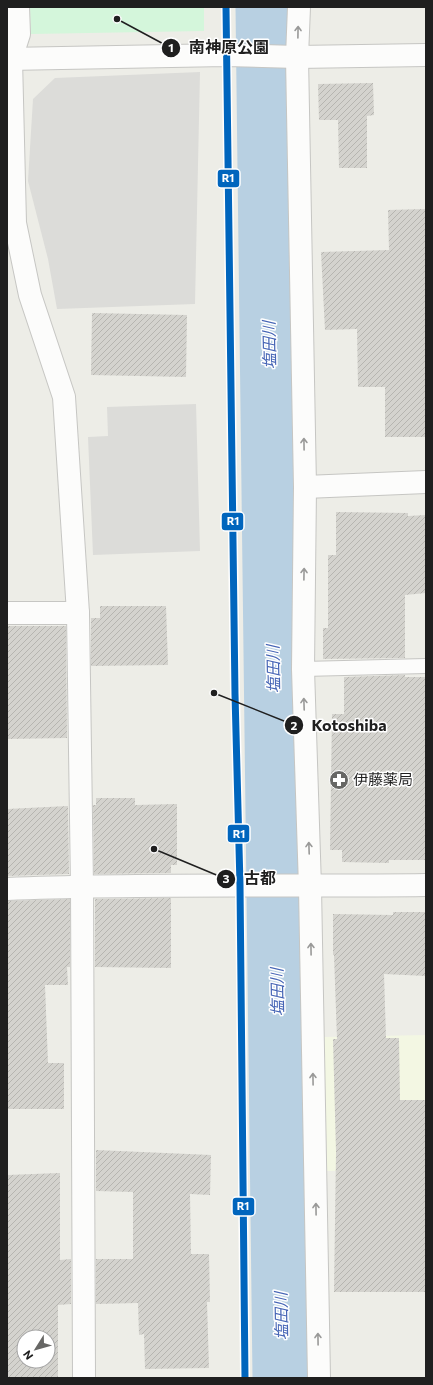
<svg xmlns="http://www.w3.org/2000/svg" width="433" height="1385" font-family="Commissioner,'Noto Sans JP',sans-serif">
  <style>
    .residential { fill: #dcdcd9 }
    .education { fill: #f3f7e3 }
    .park { fill: #d4f6db }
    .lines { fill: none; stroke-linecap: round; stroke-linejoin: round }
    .river { stroke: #b8d0e2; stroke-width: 59 }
    .building { fill: url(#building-hatch); fill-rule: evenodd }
    .service-casing { stroke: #c6c6c3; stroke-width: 16 }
    .minor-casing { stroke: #c6c6c3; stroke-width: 24 }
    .service { stroke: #fcfcfb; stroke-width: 14 }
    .minor { stroke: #fcfcfb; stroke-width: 22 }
    .rail-1-casing { stroke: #fff; stroke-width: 10 }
    .rail-1 { stroke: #0065bd; stroke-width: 7 }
    .oneway { stroke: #999998 }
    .labels { text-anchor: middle; stroke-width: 3; stroke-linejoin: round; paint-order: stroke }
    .poi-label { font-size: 15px; fill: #1f1f1f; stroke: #fff; text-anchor: start }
    .water-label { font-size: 16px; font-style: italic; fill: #4564b5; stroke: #fff }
    .leader { fill: none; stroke: #1f1f1f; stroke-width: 1.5 }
    .callout-dot { fill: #1f1f1f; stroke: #fff; stroke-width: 1.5 }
    .mark-label { font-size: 12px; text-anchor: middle; font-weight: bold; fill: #fff }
    .callout-label { font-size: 16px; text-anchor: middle; font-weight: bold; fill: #1f1f1f; stroke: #fff; stroke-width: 3; stroke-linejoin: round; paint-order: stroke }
    .line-badge { stroke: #fff; stroke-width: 1.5 }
    .badge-label { font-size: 11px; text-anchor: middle; font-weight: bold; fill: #fff }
  </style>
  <defs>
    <pattern id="building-hatch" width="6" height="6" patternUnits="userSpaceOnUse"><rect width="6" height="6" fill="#d4d3ce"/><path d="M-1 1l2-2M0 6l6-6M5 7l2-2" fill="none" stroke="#b6b5b0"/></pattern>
  </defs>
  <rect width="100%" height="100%" fill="#edede7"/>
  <g class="residential">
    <polygon points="200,72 195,304 57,309 48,259 28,181 33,99 55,78"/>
    <polygon points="196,404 200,551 93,555 88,437 108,436 107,407"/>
  </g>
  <polygon class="education" points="426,1035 426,1170 327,1171 324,1037"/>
  <polygon class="park" points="30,7 204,7 204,31 31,34"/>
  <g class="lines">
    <polyline class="river" points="265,7 282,1378"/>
  </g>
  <g class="building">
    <polygon points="373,83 374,115 367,116 367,168 339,168 338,120 319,120 318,84"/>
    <polygon points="425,209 426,437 385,437 385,387 358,387 357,329 325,330 321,252 389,250 388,210"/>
    <polygon points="92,313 187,315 186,377 91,375"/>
    <polygon points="336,512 408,513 408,516 426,515 426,593 405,595 405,658 323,659 323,628 328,628 328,555 336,555"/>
    <polygon points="100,606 166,606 168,665 91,666 91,618 100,618"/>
    <polygon points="7,626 66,626 67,738 7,739"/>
    <polygon points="405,675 405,677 426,677 426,860 389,860 389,863 342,862 342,850 330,850 332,714 344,714 344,677"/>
    <polygon points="96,798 135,798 135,805 177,804 177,865 171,865 171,873 94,874 93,805 96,805"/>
    <polygon points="68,806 69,874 7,876 7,809"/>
    <polygon points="171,898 171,968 95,967 95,899"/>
    <polygon points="70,899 70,967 67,967 68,985 45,985 48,1063 64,1063 64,1109 7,1109 7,901"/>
    <polygon points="393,912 426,912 426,976 384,974 386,1038 399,1038 400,1100 426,1100 426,1292 334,1292 336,1152 333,1039 337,1039 334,955 333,955 333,914 393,915"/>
    <polygon points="96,1150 211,1155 210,1195 190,1194 191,1254 209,1254 210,1302 207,1302 209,1368 145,1369 144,1334 139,1335 138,1303 96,1304 96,1259 133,1259 133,1192 96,1191"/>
    <path d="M60 1173V1260L71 1259V1304L58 1305V1377H7V1175ZM24 1337H48V1361H24Z"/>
  </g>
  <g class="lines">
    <defs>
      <polyline id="service" points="303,669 426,666"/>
      <g id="minor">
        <polyline points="18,7 19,34 11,59 15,223 30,295 64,397 78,613 82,886 84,1378"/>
        <polyline points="299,7 297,57 305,487 303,669 310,887 319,1378"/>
        <polyline points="7,59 226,55 297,57 426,55"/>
        <polyline points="305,487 426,482"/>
        <polyline points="7,613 78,613"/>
        <path d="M7 889C147 883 286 887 426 885"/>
      </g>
    </defs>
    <use href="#service" class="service-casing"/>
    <use href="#minor" class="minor-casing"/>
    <use href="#service" class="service"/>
    <use href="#minor" class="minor"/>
    <defs>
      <polyline id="rail-1" points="226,7 235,694 240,885 245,1378"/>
    </defs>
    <use href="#rail-1" class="rail-1-casing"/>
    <use href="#rail-1" class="rail-1"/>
  </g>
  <defs><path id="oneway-shaft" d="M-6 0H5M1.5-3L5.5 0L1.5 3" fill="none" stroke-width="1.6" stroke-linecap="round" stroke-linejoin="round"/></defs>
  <g class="oneway">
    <use href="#oneway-shaft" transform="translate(298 32) rotate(-89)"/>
    <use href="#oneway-shaft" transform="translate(304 444) rotate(-91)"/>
    <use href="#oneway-shaft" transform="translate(304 574) rotate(-89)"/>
    <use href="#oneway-shaft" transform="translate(304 704) rotate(-92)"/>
    <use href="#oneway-shaft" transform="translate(309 848) rotate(-92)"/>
    <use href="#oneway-shaft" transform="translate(311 949) rotate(-91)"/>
    <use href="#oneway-shaft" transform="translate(313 1079) rotate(-91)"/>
    <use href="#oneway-shaft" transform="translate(316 1209) rotate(-91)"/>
    <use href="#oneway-shaft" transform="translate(318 1339) rotate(-91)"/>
  </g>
  <defs>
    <symbol id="pharmacy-disc" viewBox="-11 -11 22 22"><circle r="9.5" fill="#676765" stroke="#fff"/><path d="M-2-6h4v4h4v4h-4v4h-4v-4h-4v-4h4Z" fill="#fff"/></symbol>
  </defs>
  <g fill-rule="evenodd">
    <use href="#pharmacy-disc" x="328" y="769" width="22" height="22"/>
  </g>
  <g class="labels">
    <g class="poi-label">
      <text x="353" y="785">伊藤薬局</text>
    </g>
    <g class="water-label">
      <text transform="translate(269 345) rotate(-91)" y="6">塩田川</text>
      <text transform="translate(273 669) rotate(-91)" y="6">塩田川</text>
      <text transform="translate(277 992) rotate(-91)" y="6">塩田川</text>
      <text transform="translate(281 1316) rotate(-91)" y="6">塩田川</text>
    </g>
  </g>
  <path class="leader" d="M117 19L171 48M214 693L294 725M154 849L226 879"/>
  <g class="callout-dot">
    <circle cx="117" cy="19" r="4"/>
    <circle cx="214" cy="693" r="4"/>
    <circle cx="154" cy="849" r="4"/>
    <circle cx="171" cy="48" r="10"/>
    <circle cx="294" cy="725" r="10"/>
    <circle cx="226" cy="879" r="10"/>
  </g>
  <g class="mark-label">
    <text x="171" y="52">1</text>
    <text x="294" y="730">2</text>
    <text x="226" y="883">3</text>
  </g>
  <g class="callout-label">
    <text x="229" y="53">南神原公園</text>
    <text x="349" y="731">Kotoshiba</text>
    <text x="260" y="884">古都</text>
  </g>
  <g class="line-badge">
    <rect x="217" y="169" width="23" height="19" rx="4" fill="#0065bd"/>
    <rect x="221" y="512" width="23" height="19" rx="4" fill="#0065bd"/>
    <rect x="227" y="824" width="23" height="19" rx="4" fill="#0065bd"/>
    <rect x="232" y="1197" width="23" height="19" rx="4" fill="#0065bd"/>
  </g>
  <g class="badge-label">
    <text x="228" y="182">R1</text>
    <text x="233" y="525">R1</text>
    <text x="239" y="838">R1</text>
    <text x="243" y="1210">R1</text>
  </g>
  <rect width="433" height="1385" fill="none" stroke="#1f1f1f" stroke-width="16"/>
  <g transform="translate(36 1349) rotate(233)"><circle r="19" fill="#ffffff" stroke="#a5a5a5"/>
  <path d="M0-3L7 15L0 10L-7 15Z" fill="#676765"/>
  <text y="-6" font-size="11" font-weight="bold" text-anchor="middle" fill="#1f1f1f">N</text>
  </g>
</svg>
